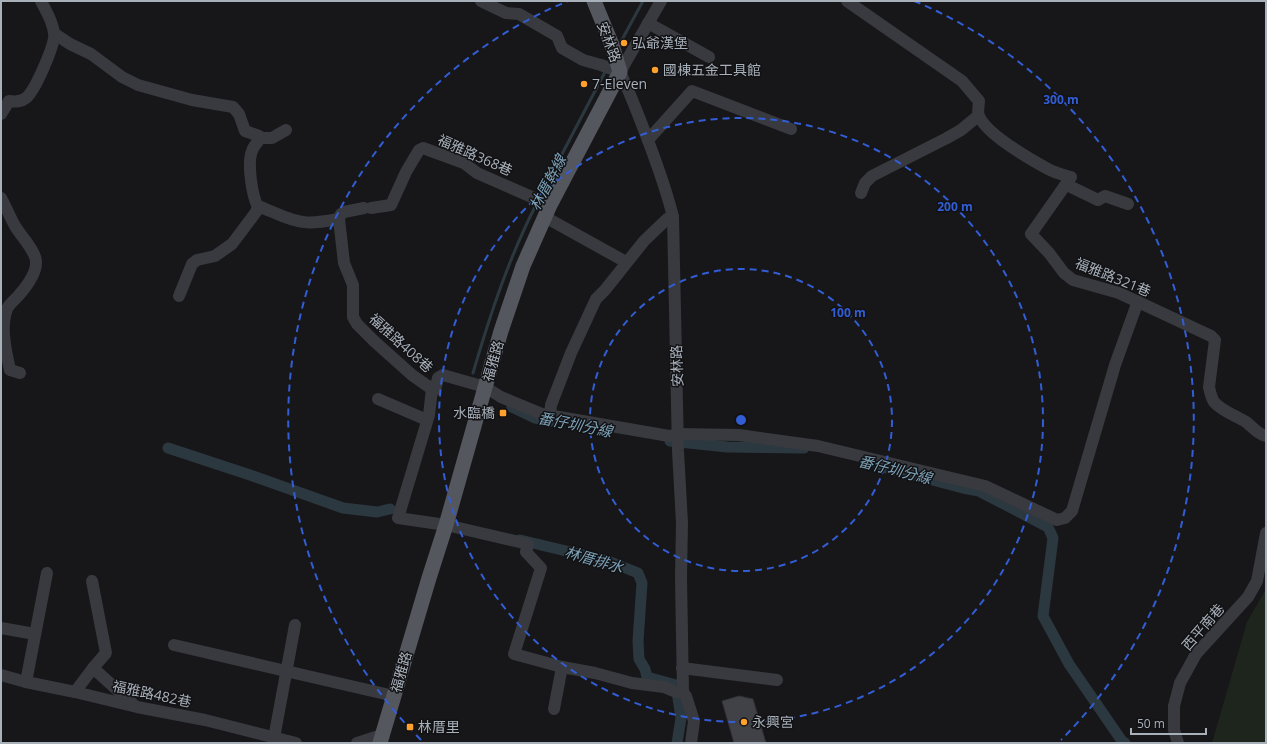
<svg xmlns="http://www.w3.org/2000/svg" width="1267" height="744" font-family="'Open Sans','Noto Sans TC',sans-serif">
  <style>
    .green { fill: #1d251d }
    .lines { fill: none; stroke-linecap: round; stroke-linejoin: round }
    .stream { stroke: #2c383f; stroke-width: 3 }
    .canal { stroke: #2c383f; stroke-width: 11 }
    .building { fill: #414247; stroke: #313136 }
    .minor { stroke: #383a3f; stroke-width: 12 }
    .major { stroke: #54575e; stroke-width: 15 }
    .ring { fill: none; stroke: #325dd4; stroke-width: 2; stroke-dasharray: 7 5 }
    .poi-dot { fill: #ffa12a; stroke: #121215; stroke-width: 1.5 }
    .labels { text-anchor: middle; stroke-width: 3; stroke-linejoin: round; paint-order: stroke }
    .street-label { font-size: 14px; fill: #a8b0ba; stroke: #121215 }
    .poi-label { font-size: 14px; fill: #a8b0ba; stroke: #121215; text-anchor: start }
    .water-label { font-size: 15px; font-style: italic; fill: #7da2b8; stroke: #121215 }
    .centre { fill: #325dd4; stroke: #121215; stroke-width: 2 }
    .ring-label { font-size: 12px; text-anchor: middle; font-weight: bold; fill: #325dd4; stroke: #121215; stroke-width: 3; stroke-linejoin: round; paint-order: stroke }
  </style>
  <rect width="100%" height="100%" fill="#17171a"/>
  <polygon class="green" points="1266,589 1266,743 1212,743 1247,622"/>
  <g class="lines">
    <g class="stream">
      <polyline points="618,47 643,1"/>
      <polyline points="539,198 606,70"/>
      <path d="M473 373C490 315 509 257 537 203"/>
    </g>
    <g class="canal">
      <polyline points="512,407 535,418 552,421"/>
      <polyline points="670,441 727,447 804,448"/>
      <polyline points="168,448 250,475 343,508 377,512 390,509"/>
      <polyline points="879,466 963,488 979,491 1048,527 1053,538 1043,616 1069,664 1122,741 1125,743"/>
      <polyline points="520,540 608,561 638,573 642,583 638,641 639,659 645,669 647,677 676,685 681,718 677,743"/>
    </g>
  </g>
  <polygon class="building" points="739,696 753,699 766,743 734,743 722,701"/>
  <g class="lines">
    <g class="minor">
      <polyline points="481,1 506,13 519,14 557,36 562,48 583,60 601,65 620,72"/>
      <path d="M847 1 962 81 979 101C979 105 977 112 979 116 987 135 1030 159 1048 169 1055 173 1064 175 1071 177L1031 234 1049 253 1064 273 1073 280 1119 293 1211 336 1215 340 1209 387C1210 392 1211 397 1214 402 1222 411 1236 416 1246 422 1253 427 1257 434 1266 436"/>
      <polyline points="648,23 709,57"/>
      <polyline points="55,34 70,44 91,54 122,77 138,85 192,100 233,107 239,114 245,131 259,136 259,138 272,138 286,130"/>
      <path d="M620 72C631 95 640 119 649 143 658 167 667 192 673 217L678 451 682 523 681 577 683 692 686 696 694 721 691 743"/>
      <polyline points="620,72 661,1"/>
      <path d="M1 114 9 101C16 102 21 102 26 98 35 91 56 43 54 33 53 22 46 11 41 1"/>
      <path d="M259 138V140C257 143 253 147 252 151 247 163 252 196 258 207H261C266 210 271 211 275 213 302 225 311 224 339 219L344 263 353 285V317L357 324 374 341 412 375 432 389 435 390 438 378 443 375 485 387 501 397 542 414 669 436 678 434 739 435 818 446 985 486 1057 520 1065 518 1072 511 1115 365 1138 301"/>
      <polyline points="648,140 692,91 791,129"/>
      <polyline points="1067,185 1098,200 1105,196 1128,204"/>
      <polyline points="861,193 865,183 872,176 947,138 961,130 978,116"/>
      <path d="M1 198C6 207 10 217 15 226 20 235 37 252 36 263 36 274 26 287 19 295 15 300 10 303 7 309 0 328 6 351 10 370L20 373"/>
      <polyline points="371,208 391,205 406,172 419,150 423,148 464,163 477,173 550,205"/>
      <polyline points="545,217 626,262"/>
      <polyline points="339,219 341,214 344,212 364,208"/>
      <polyline points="179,296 192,264 197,260 215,256 232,244 256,212 258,207"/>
      <polyline points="432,389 429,415 398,518 446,525 528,544 526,552 541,568 514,654 562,667 595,673 632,683 664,687 676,692 683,692"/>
      <polyline points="378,399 427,420"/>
      <polyline points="550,416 551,405 571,353 596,299 605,290 644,241 667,219 673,217"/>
      <polyline points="1,628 35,634"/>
      <polyline points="174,645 394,696"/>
      <polyline points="93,668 134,705"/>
      <polyline points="682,668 777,680"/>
      <polyline points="1,675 26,682 75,692 137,707 205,720 296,743"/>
      <polyline points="26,682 47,573"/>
      <polyline points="75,692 93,668 106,653 92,581"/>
      <polyline points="554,709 562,667"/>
      <polyline points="274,738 295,625"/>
      <polyline points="357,743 382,735"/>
      <polyline points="1178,743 1174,730 1174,706 1180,683 1196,654 1248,597 1257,581 1266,533"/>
    </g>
    <polyline class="major" points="380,743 429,578 446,525 501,331 523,266 550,205 620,72 612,45 594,1"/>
  </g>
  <g class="ring">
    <circle cx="741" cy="420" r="151"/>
    <circle cx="741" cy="420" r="302"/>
    <path d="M421 740A453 453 0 0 1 568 1M914 1A453 453 0 0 1 1061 740"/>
  </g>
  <g class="poi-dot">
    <circle cx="624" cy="43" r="4"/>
    <circle cx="655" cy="70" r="4"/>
    <circle cx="584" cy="84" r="4"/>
    <rect x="499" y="409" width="8" height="8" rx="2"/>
    <circle cx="744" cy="722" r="4"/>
    <rect x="406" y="723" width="8" height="8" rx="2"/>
  </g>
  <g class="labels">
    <g class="street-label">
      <text transform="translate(609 42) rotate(70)" y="5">安林路</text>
      <text transform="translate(475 155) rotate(24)" y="5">福雅路368巷</text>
      <text transform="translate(1113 277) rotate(22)" y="5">福雅路321巷</text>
      <text transform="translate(401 343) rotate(42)" y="5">福雅路408巷</text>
      <text transform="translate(493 361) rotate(-74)" y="5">福雅路</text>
      <text transform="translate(677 366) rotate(-92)" y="5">安林路</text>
      <text transform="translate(1203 627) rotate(-49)" y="5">西平南巷</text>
      <text transform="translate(401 672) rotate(-74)" y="5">福雅路</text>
      <text transform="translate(152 694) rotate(12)" y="5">福雅路482巷</text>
    </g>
    <g class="poi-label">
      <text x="632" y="48">弘爺漢堡</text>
      <text x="663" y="75">國棟五金工具館</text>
      <text x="592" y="89">7-Eleven</text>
      <text x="495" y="418" text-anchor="end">水臨橋</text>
      <text x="752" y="727">永興宮</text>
      <text x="418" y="732">林厝里</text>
    </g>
    <g class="water-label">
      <text transform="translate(548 183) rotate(-62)" y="5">林厝幹線</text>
      <text transform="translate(575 425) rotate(11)" y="5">番仔圳分線</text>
      <text transform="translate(895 470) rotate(14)" y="5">番仔圳分線</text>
      <text transform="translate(594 560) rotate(16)" y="5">林厝排水</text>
    </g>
  </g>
  <circle cx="741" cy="420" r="6" class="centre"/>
  <g class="ring-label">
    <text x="1061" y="104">300 m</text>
    <text x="955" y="211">200 m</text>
    <text x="848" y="317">100 m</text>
  </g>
  <rect width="1267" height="744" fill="none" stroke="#a8b0ba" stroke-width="4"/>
  <path d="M1131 728v6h75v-6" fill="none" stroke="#a8b0ba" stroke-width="2"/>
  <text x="1137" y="728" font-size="12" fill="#a8b0ba" stroke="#121215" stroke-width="3" paint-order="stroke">50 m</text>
</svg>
